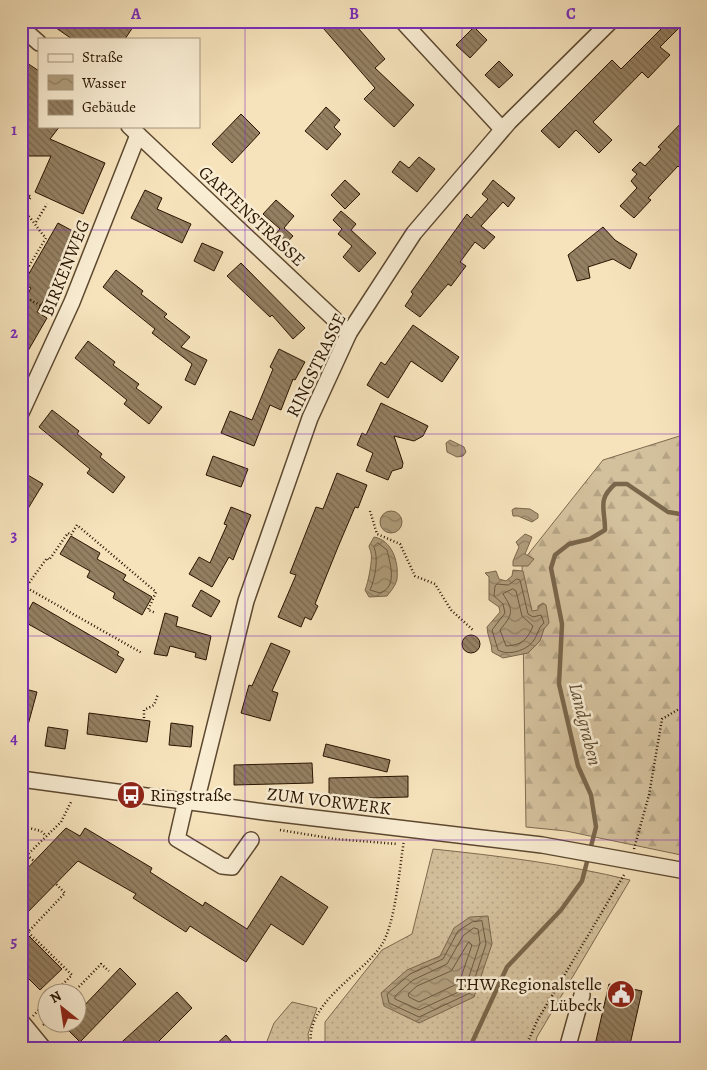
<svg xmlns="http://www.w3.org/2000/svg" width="707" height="1070" font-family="Alegreya,serif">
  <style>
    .grass { fill: url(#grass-dots); stroke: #7e6a4e }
    .forest { fill: url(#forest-firs); stroke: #7e6a4e }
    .water { fill: url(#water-waves); stroke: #7a664a }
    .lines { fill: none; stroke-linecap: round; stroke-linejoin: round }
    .shore { stroke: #6c583e; stroke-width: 1 }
    .stream { stroke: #7a664a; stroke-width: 4.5 }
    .building { fill: url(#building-back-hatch); stroke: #291400 }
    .minor-casing { stroke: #5c482f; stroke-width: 18 }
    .path { stroke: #291400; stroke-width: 2.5; stroke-dasharray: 1 2.5; stroke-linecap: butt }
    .minor { stroke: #f9edd3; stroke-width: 15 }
    .grid { fill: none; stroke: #7b2cbf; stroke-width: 1; stroke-opacity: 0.55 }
    .labels { text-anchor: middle; stroke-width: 5; stroke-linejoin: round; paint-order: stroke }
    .street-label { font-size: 18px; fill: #291400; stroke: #f9edd3 }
    .poi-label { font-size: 18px; fill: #291400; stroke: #f9edd3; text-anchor: start }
    .water-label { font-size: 19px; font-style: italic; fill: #5f4b32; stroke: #f9edd3 }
    .neatline { fill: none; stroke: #7b2cbf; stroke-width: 2 }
    .grid-label { font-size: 16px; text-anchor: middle; font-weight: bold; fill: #7b2cbf }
  </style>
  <defs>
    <pattern id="grass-dots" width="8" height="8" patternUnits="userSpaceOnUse" patternTransform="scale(1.25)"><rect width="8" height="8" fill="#d3c09c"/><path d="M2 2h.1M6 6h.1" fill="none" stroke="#b5a485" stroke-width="1.8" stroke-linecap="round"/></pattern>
    <pattern id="forest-firs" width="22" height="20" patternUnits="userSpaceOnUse" patternTransform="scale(1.25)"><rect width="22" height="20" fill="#d3c09c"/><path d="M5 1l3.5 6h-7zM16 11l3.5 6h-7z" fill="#b5a485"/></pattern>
    <pattern id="water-waves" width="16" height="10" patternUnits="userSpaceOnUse" patternTransform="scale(1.25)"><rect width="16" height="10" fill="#b09d7c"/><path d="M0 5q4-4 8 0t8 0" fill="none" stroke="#8f7f63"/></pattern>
    <pattern id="building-back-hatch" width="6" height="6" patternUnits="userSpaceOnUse" patternTransform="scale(1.25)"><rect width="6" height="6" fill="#948062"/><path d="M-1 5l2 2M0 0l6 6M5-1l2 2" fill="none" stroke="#79684e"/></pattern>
  </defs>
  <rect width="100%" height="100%" fill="#f6e3bc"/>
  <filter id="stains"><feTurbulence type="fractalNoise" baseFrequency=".004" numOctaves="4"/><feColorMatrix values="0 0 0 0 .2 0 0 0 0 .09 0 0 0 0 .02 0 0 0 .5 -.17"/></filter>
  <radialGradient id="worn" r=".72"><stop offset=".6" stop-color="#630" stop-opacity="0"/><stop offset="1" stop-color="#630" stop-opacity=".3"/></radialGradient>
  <g class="grass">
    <path d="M433 849C500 856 565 864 630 880L537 1037 534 1049H325V1022L382 950 412 934Z"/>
    <polygon points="292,1002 317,1008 308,1034 310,1049 264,1049 274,1023"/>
  </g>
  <polygon class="forest" points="686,434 686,856 566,831 526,827 522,562 603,460"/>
  <g class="water">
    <polygon points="450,440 464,447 466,452 463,456 457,457 447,452 446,443"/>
    <polygon points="515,508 530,509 538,514 538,518 532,522 518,516 513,516 512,510"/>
    <circle cx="391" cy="522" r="11"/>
    <polygon points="525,534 532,537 525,554 534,559 528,566 513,566 513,561 519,547 516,542"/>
    <path d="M374 537C392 540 399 562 397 579 396 585 391 591 387 596L369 597 365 590C368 584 373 558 371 553 371 551 369 548 369 546Z"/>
    <path d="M513 570 523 571 532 611 538 610V606L543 603 546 605 549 623 544 629 540 641 528 653 503 658 492 652C492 643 487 635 487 627L500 612 499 607 489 600V577L485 573 496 571 499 579 506 581 512 576Z"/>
    <polygon points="488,916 492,944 474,997 419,1023 384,1006 381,993 407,970 440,956 454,928 470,917"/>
  </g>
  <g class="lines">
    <g class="shore">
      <path d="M378 543 387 550C390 563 398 587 380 593L370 590C375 579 379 558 374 547Z"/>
      <path d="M517 579 520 580 528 614 533 617 541 615 544 623C538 628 538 634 534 640 527 651 508 656 498 650L492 630 505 613 503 604 494 596 495 586 497 584 508 585Z"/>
      <path d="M513 589 516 591 522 616 533 626C527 640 522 645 506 646L500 630C513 614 514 611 503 594Z"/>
      <polygon points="482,921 486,944 470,993 419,1017 389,1003 387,994 410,974 443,959 458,931 472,922"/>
      <polygon points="474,928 478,929 480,943 465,989 419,1010 395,999 395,996 413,980 447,964 463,936"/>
      <polygon points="469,942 472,945 459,983 419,1002 409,997 408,994 417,986 451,971"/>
    </g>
    <path class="stream" d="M469 1049 507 967 561 910 582 881 596 827 591 795 578 766 559 684 562 624 551 568 555 555 569 544 590 539 605 530C605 508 597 500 615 484H627L668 512 686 515"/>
  </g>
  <g class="building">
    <polygon points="46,21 137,21 125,39 72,39"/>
    <polygon points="317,21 352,21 385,59 375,68 414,105 394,127 364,99 375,88"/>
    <polygon points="653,21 686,21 660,47 670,55 648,78 642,72 593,122 612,140 599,153 576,130 559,148 541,131 612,60 621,69 661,29"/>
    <polygon points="474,27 487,40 470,58 456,45"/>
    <polygon points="21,59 39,71 39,126 60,126 50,139 105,163 83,214 35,192 51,156 21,156"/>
    <polygon points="499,61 513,75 499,88 485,75"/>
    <polygon points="326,107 340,120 334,127 341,134 327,150 305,131"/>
    <polygon points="241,114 260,133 232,163 212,144"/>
    <polygon points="686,118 686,173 678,166 648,198 651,200 634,218 620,206 637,188 631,181 637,174 632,170 640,162 645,166 661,149 658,147"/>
    <polygon points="419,157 435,169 417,192 392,172 400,161 409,168"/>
    <polygon points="345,180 360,194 345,209 331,195"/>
    <polygon points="493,180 515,198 508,207 503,202 481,226 495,237 484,249 475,242 460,262 466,266 451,286 448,284 420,317 405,306 413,294 411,292 467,214 471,218 488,199 482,194"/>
    <polygon points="145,190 162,198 157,209 191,224 182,243 131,218"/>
    <polygon points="276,200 294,216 284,228 293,236 282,248 271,239 280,229 263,214"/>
    <polygon points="341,211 356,224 351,230 376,253 359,272 343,257 352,246 338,234 342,229 333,220"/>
    <polygon points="58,223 80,235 37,312 47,318 21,363 21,306 31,288 23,284"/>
    <polygon points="603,227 615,240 637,254 630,269 613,259 588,267 590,278 577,281 568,255"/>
    <polygon points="202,243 223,252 214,271 194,261"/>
    <polygon points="241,263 305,328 293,339 272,315 270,317 227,276"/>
    <polygon points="116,270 143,291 141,294 167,314 164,317 190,337 181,347 207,360 195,385 185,380 192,364 152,333 155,329 103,287"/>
    <polygon points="413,325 459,357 442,382 411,361 388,398 367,385 381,362 385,365"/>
    <polygon points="88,341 115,362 113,365 139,384 136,388 162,407 149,424 124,404 127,400 75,358"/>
    <polygon points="279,349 305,362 295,380 293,379 281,410 270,405 254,446 221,433 230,411 252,420 273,369 270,367"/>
    <polygon points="381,403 428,426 423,436 414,441 394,436 403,463 402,468 392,471 388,480 366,471 373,453 357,445 362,433 366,435"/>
    <polygon points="52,410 79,431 77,434 102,454 100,457 125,477 113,493 87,473 90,469 39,427"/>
    <polygon points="213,456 248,469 241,487 206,475"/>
    <polygon points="21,471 43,484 21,520"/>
    <polygon points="337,473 367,485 358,508 355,507 338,547 315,604 318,606 311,620 305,617 301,627 278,617 296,575 290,573 316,507 323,509"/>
    <polygon points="231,507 251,515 233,560 229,557 212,587 189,574 199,557 210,563 227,525 224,524"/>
    <polygon points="71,536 100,553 97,559 126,575 123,580 152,597 142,615 113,598 115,593 87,577 90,571 60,554"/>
    <polygon points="201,590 220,601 211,617 192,606"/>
    <polygon points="33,602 119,652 117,655 124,659 116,673 21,620 21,608 28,611"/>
    <polygon points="165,613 178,617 176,626 211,636 206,660 195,657 196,653 170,646 167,656 154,654"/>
    <circle cx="471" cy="644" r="9"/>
    <polygon points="271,643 290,651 272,691 278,693 270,721 241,713 249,685 252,686"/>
    <polygon points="21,688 37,692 25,736 21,736"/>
    <polygon points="89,713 150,721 147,742 87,734"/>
    <polygon points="171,723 193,726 191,747 169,745"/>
    <polygon points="48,727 68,730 65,749 45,746"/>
    <polygon points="326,744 390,760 387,772 323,756"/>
    <polygon points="312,763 313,783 234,785 234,765"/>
    <polygon points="408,776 408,797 329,799 329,778"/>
    <polygon points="66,828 80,836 85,828 152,868 150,872 203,906 205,902 247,929 281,876 328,907 303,945 271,924 246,962 190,926 186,932 133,898 136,894 78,861 21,919 21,875"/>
    <polygon points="21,928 62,969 40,990 21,971"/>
    <polygon points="120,968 136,984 80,1042 60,1022 78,1022 78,1012"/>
    <polygon points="609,984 642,991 629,1049 613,1049 595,1045"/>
    <polygon points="177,992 192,1008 151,1049 114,1049"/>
    <polygon points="226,1035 238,1049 211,1049"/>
  </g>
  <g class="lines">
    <defs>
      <g id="minor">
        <polyline points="402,21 502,129"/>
        <polyline points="21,27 39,43"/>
        <polyline points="129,126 349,333"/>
        <polyline points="21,413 72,302 138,135"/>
        <polyline points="21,779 264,812 542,845 686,871"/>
        <polyline points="186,800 177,839 222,866 232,867 251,840"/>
        <polyline points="196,802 246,601 310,418 349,333 414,233 509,122 611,21"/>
        <polyline points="21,1021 44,1049"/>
        <polyline points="567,1049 582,995"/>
      </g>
    </defs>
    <use href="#minor" class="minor-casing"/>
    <g class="path">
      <polyline points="21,189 31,197 21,209 23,211"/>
      <path d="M21 213 23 211C34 220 37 229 46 238L29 266 21 262"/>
      <polyline points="36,222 47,204"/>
      <polyline points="21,282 29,266"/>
      <polyline points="21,295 53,312"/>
      <polyline points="370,511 377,534 400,544 415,576 435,584 451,610 473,630"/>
      <polyline points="27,588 142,653"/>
      <polyline points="21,594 47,558 49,560 68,533 71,535 77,525 156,592 148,610 156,613"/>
      <polyline points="144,718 144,710 154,705 158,694"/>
      <polyline points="21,826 41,831 46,836"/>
      <polyline points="280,830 335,839 398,844"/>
      <polyline points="634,849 649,795 662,719 686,705"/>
      <polyline points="27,855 34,861"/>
      <polyline points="21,861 61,822 72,800"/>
      <polyline points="55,992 72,975 28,932 65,893 56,884"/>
      <polyline points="74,992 101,964 109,971"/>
      <polyline points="33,1016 48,1000"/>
      <polyline points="43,1025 48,1021"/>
      <path d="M312 1049C301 1005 361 976 381 946 396 923 399 869 404 841"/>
      <polyline points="525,1049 537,1021 624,875"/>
    </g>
    <use href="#minor" class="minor"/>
  </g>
  <path class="grid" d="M245 21V1049M462 21V1049M21 230H686M21 434H686M21 636H686M21 840H686"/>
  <defs>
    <symbol id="bus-disc" viewBox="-11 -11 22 22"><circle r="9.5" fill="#8f2418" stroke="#f9edd3"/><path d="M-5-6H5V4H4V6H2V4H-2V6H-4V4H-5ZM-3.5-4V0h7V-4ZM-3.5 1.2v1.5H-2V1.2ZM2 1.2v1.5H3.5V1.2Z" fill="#fff"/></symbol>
    <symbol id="civic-disc" viewBox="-11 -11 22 22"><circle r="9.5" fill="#8f2418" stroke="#f9edd3"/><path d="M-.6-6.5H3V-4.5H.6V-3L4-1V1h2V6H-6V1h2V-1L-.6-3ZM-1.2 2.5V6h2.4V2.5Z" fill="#fff"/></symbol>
  </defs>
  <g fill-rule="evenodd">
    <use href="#bus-disc" x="115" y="779" width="32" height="32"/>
    <use href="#civic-disc" x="605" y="978" width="32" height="32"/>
  </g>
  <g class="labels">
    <g class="street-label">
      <text transform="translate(252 216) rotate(43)" y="6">GARTENSTRASSE</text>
      <text transform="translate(65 268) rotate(-68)" y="6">BIRKENWEG</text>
      <text transform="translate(316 365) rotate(-64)" y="6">RINGSTRASSE</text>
      <text transform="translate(329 801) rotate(7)" y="6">ZUM VORWERK</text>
    </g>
    <g class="poi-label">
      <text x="150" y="801">Ringstraße</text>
      <text x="602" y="990" text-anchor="end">THW Regionalstelle<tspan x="602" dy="21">Lübeck</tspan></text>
    </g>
    <g class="water-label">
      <text transform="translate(586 724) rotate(76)" y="7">Landgraben</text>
    </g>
  </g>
  <rect width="707" height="1070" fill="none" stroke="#f6e3bc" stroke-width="55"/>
  <rect x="38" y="38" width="162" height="90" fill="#f9edd3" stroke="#a6967f"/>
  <rect x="48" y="54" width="25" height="8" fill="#f9edd3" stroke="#a6967f"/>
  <text x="82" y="62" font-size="15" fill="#291400">Straße</text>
  <rect x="48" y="75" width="25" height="15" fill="url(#water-waves)" stroke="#a6967f"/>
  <text x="82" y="88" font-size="15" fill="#291400">Wasser</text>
  <rect x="48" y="100" width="25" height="15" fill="url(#building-back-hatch)" stroke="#a6967f"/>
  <text x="82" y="112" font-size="15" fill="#291400">Gebäude</text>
  <g transform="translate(62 1008) rotate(330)"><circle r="24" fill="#f9edd3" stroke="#a6967f"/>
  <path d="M0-4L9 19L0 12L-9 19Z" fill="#8f2418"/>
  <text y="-8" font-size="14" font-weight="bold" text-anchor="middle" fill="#291400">N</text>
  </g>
  <rect x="28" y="28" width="652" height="1014" class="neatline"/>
  <g class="grid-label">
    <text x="136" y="19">A</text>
    <text x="354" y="19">B</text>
    <text x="571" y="19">C</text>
    <text x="14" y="135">1</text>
    <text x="14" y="338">2</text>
    <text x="14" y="541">3</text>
    <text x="14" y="744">4</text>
    <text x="14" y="947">5</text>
  </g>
  <rect width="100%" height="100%" filter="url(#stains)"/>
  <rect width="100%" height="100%" fill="url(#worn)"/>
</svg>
